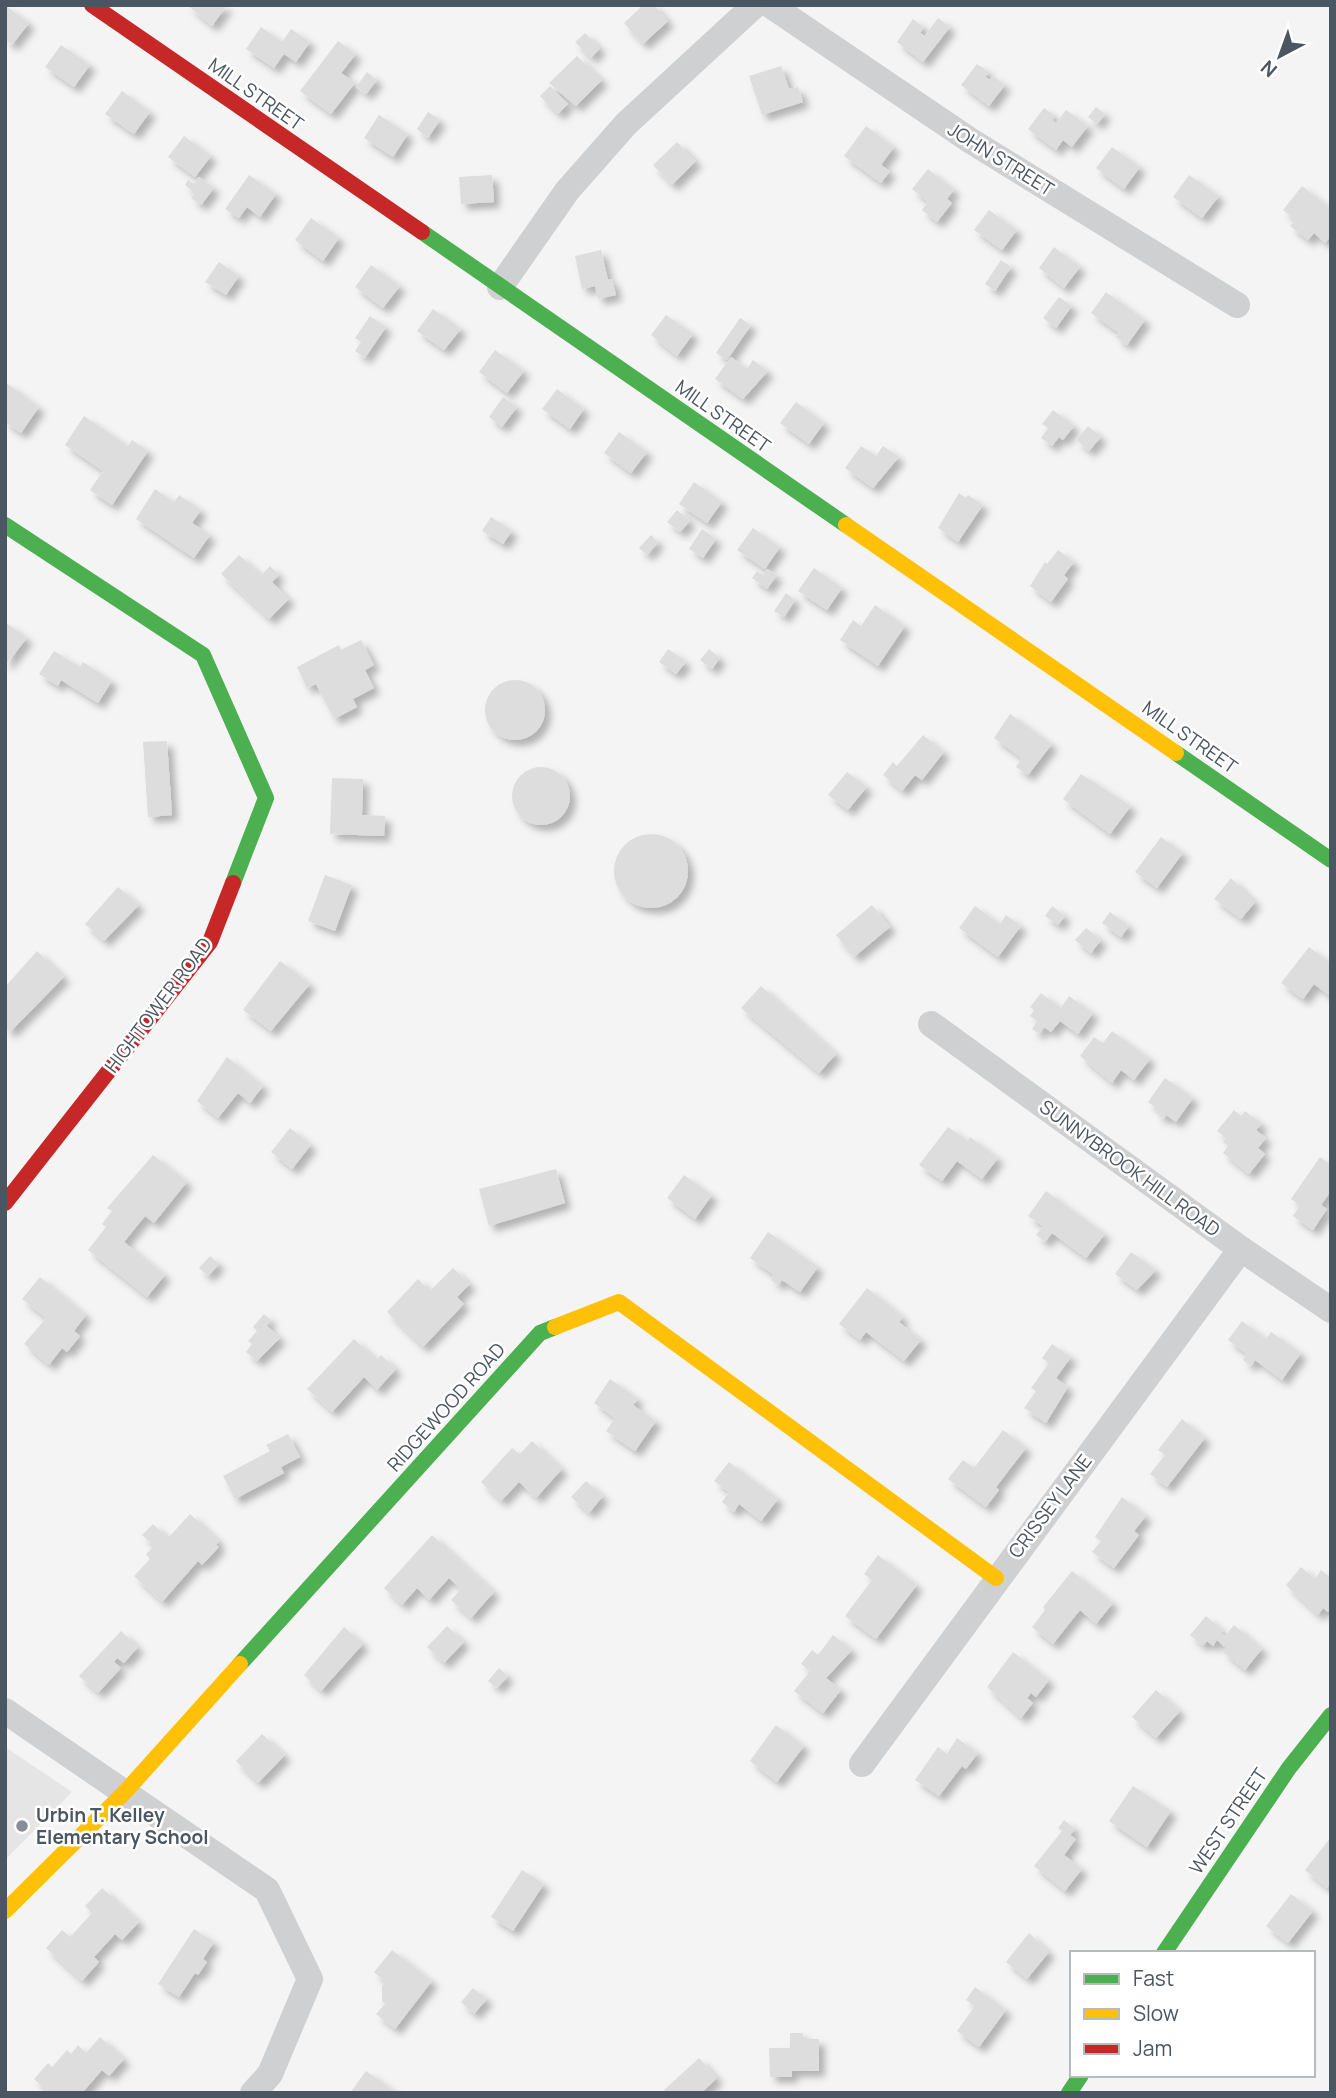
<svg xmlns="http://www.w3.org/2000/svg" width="1336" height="2098" font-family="Manrope,sans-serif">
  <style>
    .education { fill: #e6e5e6 }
    .building { fill: #ddddde; filter: url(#shadow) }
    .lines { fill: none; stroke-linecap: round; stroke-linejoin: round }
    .street { stroke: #ced0d2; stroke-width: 26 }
    .fast { stroke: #4caf50; stroke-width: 16 }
    .slow { stroke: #ffc107; stroke-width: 16 }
    .jam { stroke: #c62828; stroke-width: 16 }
    .poi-dot { fill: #868d94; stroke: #fff; stroke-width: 2.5 }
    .labels { text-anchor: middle; stroke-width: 5; stroke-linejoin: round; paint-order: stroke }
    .street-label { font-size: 19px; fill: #4a5661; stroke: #fff }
    .poi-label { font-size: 19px; font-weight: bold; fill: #4a5661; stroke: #fff; text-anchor: start }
  </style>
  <defs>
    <filter id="shadow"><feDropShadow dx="6" dy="6" stdDeviation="3.5" flood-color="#0004"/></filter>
  </defs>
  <rect width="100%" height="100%" fill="#f4f4f4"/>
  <polygon class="education" points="5,1747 72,1792 5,1860"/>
  <g class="building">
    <polygon points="5,5 29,23 12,45 5,39"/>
    <polygon points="187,5 227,5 212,26"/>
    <polygon points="638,5 654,5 668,21 643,44 624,23 640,8"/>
    <polygon points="938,18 950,27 923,62 897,42 913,19 924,27 920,33 925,36"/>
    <polygon points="261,27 282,42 291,29 310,42 296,62 284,54 274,68 246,49"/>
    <polygon points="585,33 600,48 591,58 575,42"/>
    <polygon points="338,41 356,54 341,73 355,83 331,114 300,91"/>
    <polygon points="61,45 90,65 74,87 45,67"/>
    <polygon points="577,56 602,80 576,106 549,83"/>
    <polygon points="977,64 989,72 985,77 990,80 993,76 1005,85 989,106 961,85"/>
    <polygon points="781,66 789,89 798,87 803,102 762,115 749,76"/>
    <polygon points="367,72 377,80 366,94 356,87"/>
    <polygon points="550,86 568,104 558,114 540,96"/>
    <polygon points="122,91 150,112 134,134 105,114"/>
    <polygon points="1096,107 1105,114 1097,124 1088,117"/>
    <polygon points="1044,108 1055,116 1052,120 1056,123 1066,110 1088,126 1072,147 1063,140 1056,150 1028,129"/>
    <polygon points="428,112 440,120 428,138 417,129"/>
    <polygon points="379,115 408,134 393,157 364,138"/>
    <polygon points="866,126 894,147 881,165 890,171 881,183 844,156"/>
    <polygon points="184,136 211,156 195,177 168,157"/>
    <polygon points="677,142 696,161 672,185 653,165"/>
    <polygon points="1112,147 1140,167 1124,189 1096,168"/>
    <polygon points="928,169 954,190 947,199 952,203 937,222 922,210 928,202 912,189"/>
    <polygon points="249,175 276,194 260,217 247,207 239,218 225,209"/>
    <polygon points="492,175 494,202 461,204 459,177"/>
    <polygon points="1189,175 1219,196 1202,218 1173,197"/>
    <polygon points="199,177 214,188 201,205 191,198 195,193 185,185 188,180 194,184"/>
    <polygon points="1302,186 1331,209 1331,236 1325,243 1314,233 1308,240 1290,226 1295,220 1283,210"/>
    <polygon points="989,210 1017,230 1002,250 974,230"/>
    <polygon points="311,218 339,238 323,261 295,240"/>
    <polygon points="1054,247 1080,267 1064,288 1039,268"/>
    <polygon points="601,250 608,280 612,279 616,295 598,299 595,286 582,289 575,256"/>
    <polygon points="1001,260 1011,267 995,291 985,284"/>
    <polygon points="219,262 239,276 226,295 205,282"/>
    <polygon points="371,265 400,286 383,308 355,287"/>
    <polygon points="1106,292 1145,320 1127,345 1116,337 1119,333 1091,313"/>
    <polygon points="1059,297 1072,306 1056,328 1043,318"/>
    <polygon points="433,309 461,329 444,350 417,331"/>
    <polygon points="666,315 693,334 677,356 651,335"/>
    <polygon points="370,316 386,327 365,358 355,351 361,342 355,338"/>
    <polygon points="740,318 751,325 727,360 716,353"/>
    <polygon points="495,350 524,371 507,393 479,372"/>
    <polygon points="731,357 747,369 753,360 768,371 743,399 715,379"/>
    <polygon points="5,382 39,407 21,433 5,422"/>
    <polygon points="557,389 584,409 570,429 542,409"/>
    <polygon points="503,397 517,407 502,427 489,417"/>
    <polygon points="796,402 824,423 809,444 780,423"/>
    <polygon points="1053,410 1074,426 1063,440 1059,437 1052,446 1041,438 1048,428 1042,424"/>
    <polygon points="84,416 128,446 132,440 148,451 112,505 90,490 103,471 65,445"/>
    <polygon points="1088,426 1101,437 1089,451 1076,440"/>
    <polygon points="619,432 647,452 631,473 604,453"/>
    <polygon points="861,446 876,456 883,446 899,457 873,488 845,468"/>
    <polygon points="694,482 722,502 707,523 679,504"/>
    <polygon points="155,489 174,502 179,495 201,510 192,523 210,535 194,558 136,519"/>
    <polygon points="959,493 966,498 968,495 983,505 958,542 938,528"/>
    <polygon points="677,510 690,521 680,532 667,522"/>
    <polygon points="491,517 512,531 503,544 482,531"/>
    <polygon points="753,528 780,547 765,569 737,550"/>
    <polygon points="702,529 716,539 703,558 689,549"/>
    <polygon points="651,535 658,542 647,555 639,548"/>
    <polygon points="1058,550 1074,562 1064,575 1068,579 1051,602 1030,586 1045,562 1047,564"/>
    <polygon points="239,555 261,575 270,566 279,575 272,582 289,599 269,619 221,574"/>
    <polygon points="814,568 842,588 827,610 798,591"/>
    <polygon points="767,569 777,575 767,589 752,578 757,571 763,575"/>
    <polygon points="786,593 795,600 784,617 774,611"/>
    <polygon points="875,605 905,626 878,666 840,640 853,620 861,626"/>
    <polygon points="5,622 27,638 5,666"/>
    <polygon points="361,640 374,665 365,670 374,688 353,699 357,707 334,719 316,684 307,688 297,667 339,645 341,650"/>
    <polygon points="668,649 686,662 676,674 659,662"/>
    <polygon points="709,649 720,658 712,669 700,660"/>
    <polygon points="54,651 80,667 83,662 112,681 98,703 61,680 58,686 39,674"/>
    <circle cx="515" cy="710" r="30"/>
    <polygon points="1010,714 1052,744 1028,775 1016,767 1022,758 994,738"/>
    <polygon points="923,735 944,752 922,780 915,775 902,791 883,775 893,762 897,766"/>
    <polygon points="167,741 172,815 148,817 143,742"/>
    <circle cx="541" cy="796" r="29"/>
    <polygon points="847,772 867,787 848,810 828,795"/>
    <polygon points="1081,774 1131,806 1110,834 1063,799"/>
    <polygon points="332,778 363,779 362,815 385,816 384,836 330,834"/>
    <circle cx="651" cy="871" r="37"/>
    <polygon points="1161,837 1183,853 1157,888 1135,872"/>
    <polygon points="325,875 352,885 335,931 308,921"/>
    <polygon points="1231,878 1255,902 1241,919 1214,899"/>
    <polygon points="118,887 139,905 104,941 85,924"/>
    <polygon points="872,905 890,927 854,957 836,935"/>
    <polygon points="975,906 1000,924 1006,915 1021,926 998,957 959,928"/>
    <polygon points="1052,906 1065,916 1058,925 1045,916"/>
    <polygon points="1110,912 1129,926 1121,937 1102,923"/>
    <polygon points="1086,928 1101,940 1091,953 1075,940"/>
    <polygon points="1309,947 1331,964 1331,997 1314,984 1303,999 1281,983"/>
    <polygon points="37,951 64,977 10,1032 5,1027 5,987"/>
    <polygon points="280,961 310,984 271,1031 243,1010"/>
    <polygon points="761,986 836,1054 819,1073 741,1008"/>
    <polygon points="1041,993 1061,1008 1069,996 1093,1013 1078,1034 1060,1021 1051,1032 1044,1027 1039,1034 1032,1029 1037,1021 1030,1016 1034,1010 1030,1007"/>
    <polygon points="1112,1031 1150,1059 1134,1080 1121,1070 1112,1083 1080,1056 1094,1037 1103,1043"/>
    <polygon points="227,1057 263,1086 250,1103 238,1093 218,1118 197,1101"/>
    <polygon points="1165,1078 1193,1098 1176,1122 1166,1115 1164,1119 1156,1113 1158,1109 1148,1102"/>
    <polygon points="1234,1110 1241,1116 1245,1111 1262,1124 1256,1130 1266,1138 1258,1148 1265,1154 1249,1174 1223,1153 1228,1146 1223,1142 1226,1138 1217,1131"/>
    <polygon points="948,1127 968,1141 970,1137 998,1158 982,1179 957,1161 942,1181 919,1165"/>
    <polygon points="290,1128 311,1145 292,1169 271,1152"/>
    <polygon points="153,1155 187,1182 154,1223 145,1216 124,1242 165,1275 147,1297 88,1250 106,1227 102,1224 112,1211 107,1208"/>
    <polygon points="1320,1157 1331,1165 1331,1191 1321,1205 1327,1209 1313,1230 1293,1216 1300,1205 1291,1199"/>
    <polygon points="556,1169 565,1203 489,1226 479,1189"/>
    <polygon points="684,1175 712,1195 695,1219 667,1198"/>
    <polygon points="1046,1191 1105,1234 1086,1258 1052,1233 1045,1242 1036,1235 1043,1226 1028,1216"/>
    <polygon points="768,1232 818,1267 800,1292 782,1280 778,1285 771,1280 774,1275 750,1258"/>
    <polygon points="1131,1252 1156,1270 1137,1290 1115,1274"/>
    <polygon points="210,1256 219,1264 208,1276 199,1268"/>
    <polygon points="453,1268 470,1284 457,1297 464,1304 423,1347 387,1312 418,1279 430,1291"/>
    <polygon points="40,1277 86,1315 74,1331 80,1336 67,1352 62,1348 49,1365 24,1344 46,1318 22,1299"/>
    <polygon points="867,1288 903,1317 899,1322 921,1340 904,1361 866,1332 860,1340 839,1324"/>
    <polygon points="264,1314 271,1320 266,1325 280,1338 257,1361 246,1352 252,1344 248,1341 257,1331 253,1327"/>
    <polygon points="1242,1321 1266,1339 1271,1332 1301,1353 1282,1380 1255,1360 1251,1366 1243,1360 1247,1354 1228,1340"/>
    <polygon points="354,1339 376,1360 381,1355 396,1369 377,1390 364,1377 332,1412 307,1389"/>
    <polygon points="1052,1344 1071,1357 1056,1378 1068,1387 1046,1423 1024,1408 1036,1391 1031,1388 1049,1363 1042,1358"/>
    <polygon points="610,1379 638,1399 633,1405 656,1421 635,1451 606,1431 615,1418 594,1403"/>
    <polygon points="1182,1419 1205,1438 1167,1487 1150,1474 1165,1455 1158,1450"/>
    <polygon points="1003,1430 1026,1448 996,1487 999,1490 986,1507 948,1479 963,1460 974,1468"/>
    <polygon points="288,1434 300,1457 281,1467 284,1473 235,1499 223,1476 270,1451 266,1445"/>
    <polygon points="532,1441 562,1469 536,1498 519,1482 501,1501 481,1482 512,1448 520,1454"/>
    <polygon points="729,1462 778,1499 761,1521 739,1504 734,1512 722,1502 729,1492 714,1481"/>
    <polygon points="586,1481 603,1496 589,1513 571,1497"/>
    <polygon points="1122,1497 1146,1516 1134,1531 1139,1535 1114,1568 1092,1552 1101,1541 1095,1537"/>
    <polygon points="190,1514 219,1541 216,1545 219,1547 202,1565 198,1561 162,1602 134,1576 150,1559 146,1554 154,1546 142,1535 153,1524 168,1538"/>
    <polygon points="432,1535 494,1592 471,1618 451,1600 461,1589 449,1578 429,1600 417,1588 402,1605 384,1588"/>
    <polygon points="878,1555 917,1585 876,1639 845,1616 872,1580 864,1574"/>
    <polygon points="1301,1567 1315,1579 1321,1570 1331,1578 1331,1608 1328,1612 1323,1608 1318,1615 1286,1585"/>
    <polygon points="1072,1571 1113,1603 1096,1624 1080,1610 1053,1644 1032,1627 1045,1610 1043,1607"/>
    <polygon points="1206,1616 1223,1631 1221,1633 1225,1636 1234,1625 1262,1649 1245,1670 1223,1652 1226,1648 1217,1640 1213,1646 1207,1641 1203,1646 1190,1635"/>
    <polygon points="447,1626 464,1642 444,1663 427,1647"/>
    <polygon points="344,1627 363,1644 321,1691 304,1675"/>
    <polygon points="121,1631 138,1647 124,1663 117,1658 114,1662 121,1668 98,1693 79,1676"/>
    <polygon points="833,1635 852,1650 826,1678 841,1690 823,1713 794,1691 810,1671 801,1664 812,1650 818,1655"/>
    <polygon points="1013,1652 1049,1680 1036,1697 1031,1693 1027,1698 1033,1703 1021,1718 987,1687"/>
    <polygon points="499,1668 508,1676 497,1688 488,1681"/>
    <polygon points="1156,1690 1180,1711 1156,1738 1132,1717"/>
    <polygon points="776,1725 804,1746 777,1782 750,1761"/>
    <polygon points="262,1734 285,1755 258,1783 236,1761"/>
    <polygon points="957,1738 978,1753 966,1769 962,1766 939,1796 915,1780 938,1747 947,1754"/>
    <polygon points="1133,1786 1171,1811 1147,1847 1109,1821"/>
    <polygon points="1064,1820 1075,1829 1070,1835 1076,1839 1064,1855 1082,1869 1065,1891 1034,1866 1062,1831 1058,1828"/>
    <polygon points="1331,1837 1331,1882 1327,1888 1305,1870"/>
    <polygon points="522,1870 544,1884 513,1931 491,1917"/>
    <polygon points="102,1888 139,1922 122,1940 115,1934 94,1957 99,1962 82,1981 46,1948 62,1930 70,1937 92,1913 85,1906"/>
    <polygon points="1291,1894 1313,1911 1288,1943 1266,1926"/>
    <polygon points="194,1929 214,1942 203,1959 207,1962 198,1975 195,1973 179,1997 158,1984"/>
    <polygon points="1029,1933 1049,1952 1027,1979 1006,1962"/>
    <polygon points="392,1950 432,1981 395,2029 376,2014 385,2004 382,2001 382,1986 386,1982 374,1972"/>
    <polygon points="975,1987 1006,2010 979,2047 957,2031 975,2006 966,2000"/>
    <polygon points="473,1988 487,1999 474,2014 461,2002"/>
    <polygon points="790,2033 803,2033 803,2039 819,2039 819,2071 792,2071 792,2077 770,2077 769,2048 790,2048"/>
    <polygon points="100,2037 124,2059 109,2076 102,2070 82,2093 50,2093 34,2079 48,2063 52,2067 67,2050 71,2054 78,2045 86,2053"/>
    <polygon points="699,2058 717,2078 701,2093 666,2093 664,2090"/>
    <polygon points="366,2071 397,2093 350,2093"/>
  </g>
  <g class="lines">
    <g class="street">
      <polyline points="770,5 971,141 1237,305"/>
      <polyline points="500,287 567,191 626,124 755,5"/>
      <polyline points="931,1024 1241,1249 1331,1310"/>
      <polyline points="5,1711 267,1890 310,1979 270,2074 253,2093"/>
      <polyline points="862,1764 1241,1249"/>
    </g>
    <g class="fast">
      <polyline points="422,232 846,525"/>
      <polyline points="5,525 203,655 266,798 233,883"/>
      <polyline points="1176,753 1331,860"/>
      <polyline points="240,1664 540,1333 555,1327"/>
      <polyline points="1164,1953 1289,1768 1331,1715"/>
      <polyline points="1069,2093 1081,2075"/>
    </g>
    <g class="slow">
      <polyline points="846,525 1176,753"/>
      <polyline points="555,1327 619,1302 996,1578"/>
      <polyline points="5,1911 125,1792 240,1664"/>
    </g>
    <g class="jam">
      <polyline points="92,5 422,232"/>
      <polyline points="5,1203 210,942 233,883"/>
    </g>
  </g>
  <circle class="poi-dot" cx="22" cy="1826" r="7"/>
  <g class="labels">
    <g class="street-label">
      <text transform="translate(256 94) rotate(35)" y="7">MILL STREET</text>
      <text transform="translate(1001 159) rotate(32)" y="7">JOHN STREET</text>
      <text transform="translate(723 416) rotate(35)" y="7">MILL STREET</text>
      <text transform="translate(1190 737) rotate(35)" y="7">MILL STREET</text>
      <text transform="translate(158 1005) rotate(-53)" y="7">HIGHTOWER ROAD</text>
      <text transform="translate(1130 1168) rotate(36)" y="7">SUNNYBROOK HILL ROAD</text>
      <text transform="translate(446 1407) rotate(-48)" y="7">RIDGEWOOD ROAD</text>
      <text transform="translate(1050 1506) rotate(-53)" y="7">CRISSEY LANE</text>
      <text transform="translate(1228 1821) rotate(-56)" y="7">WEST STREET</text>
    </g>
    <g class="poi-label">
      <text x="36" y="1822">Urbin T. Kelley<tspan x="36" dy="22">Elementary School</tspan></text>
    </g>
  </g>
  <rect width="1336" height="2098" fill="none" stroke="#4a5661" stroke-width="14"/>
  <rect x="1070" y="1951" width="245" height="126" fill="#ffffff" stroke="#b7bbc0" stroke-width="2"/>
  <rect x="1084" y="1974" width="35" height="10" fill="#4caf50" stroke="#b7bbc0" stroke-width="2"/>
  <text x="1133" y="1986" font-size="21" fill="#4a5661">Fast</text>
  <rect x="1084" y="2009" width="35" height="10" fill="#ffc107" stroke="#b7bbc0" stroke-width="2"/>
  <text x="1133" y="2021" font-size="21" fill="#4a5661">Slow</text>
  <rect x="1084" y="2044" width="35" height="10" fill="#c62828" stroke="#b7bbc0" stroke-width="2"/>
  <text x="1133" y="2056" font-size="21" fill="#4a5661">Jam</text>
  <g transform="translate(1280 56) rotate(221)" stroke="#ffffff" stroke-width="5" paint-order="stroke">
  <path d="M0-5L12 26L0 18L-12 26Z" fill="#4a5661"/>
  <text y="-10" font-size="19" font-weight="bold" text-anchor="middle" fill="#4a5661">N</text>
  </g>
</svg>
